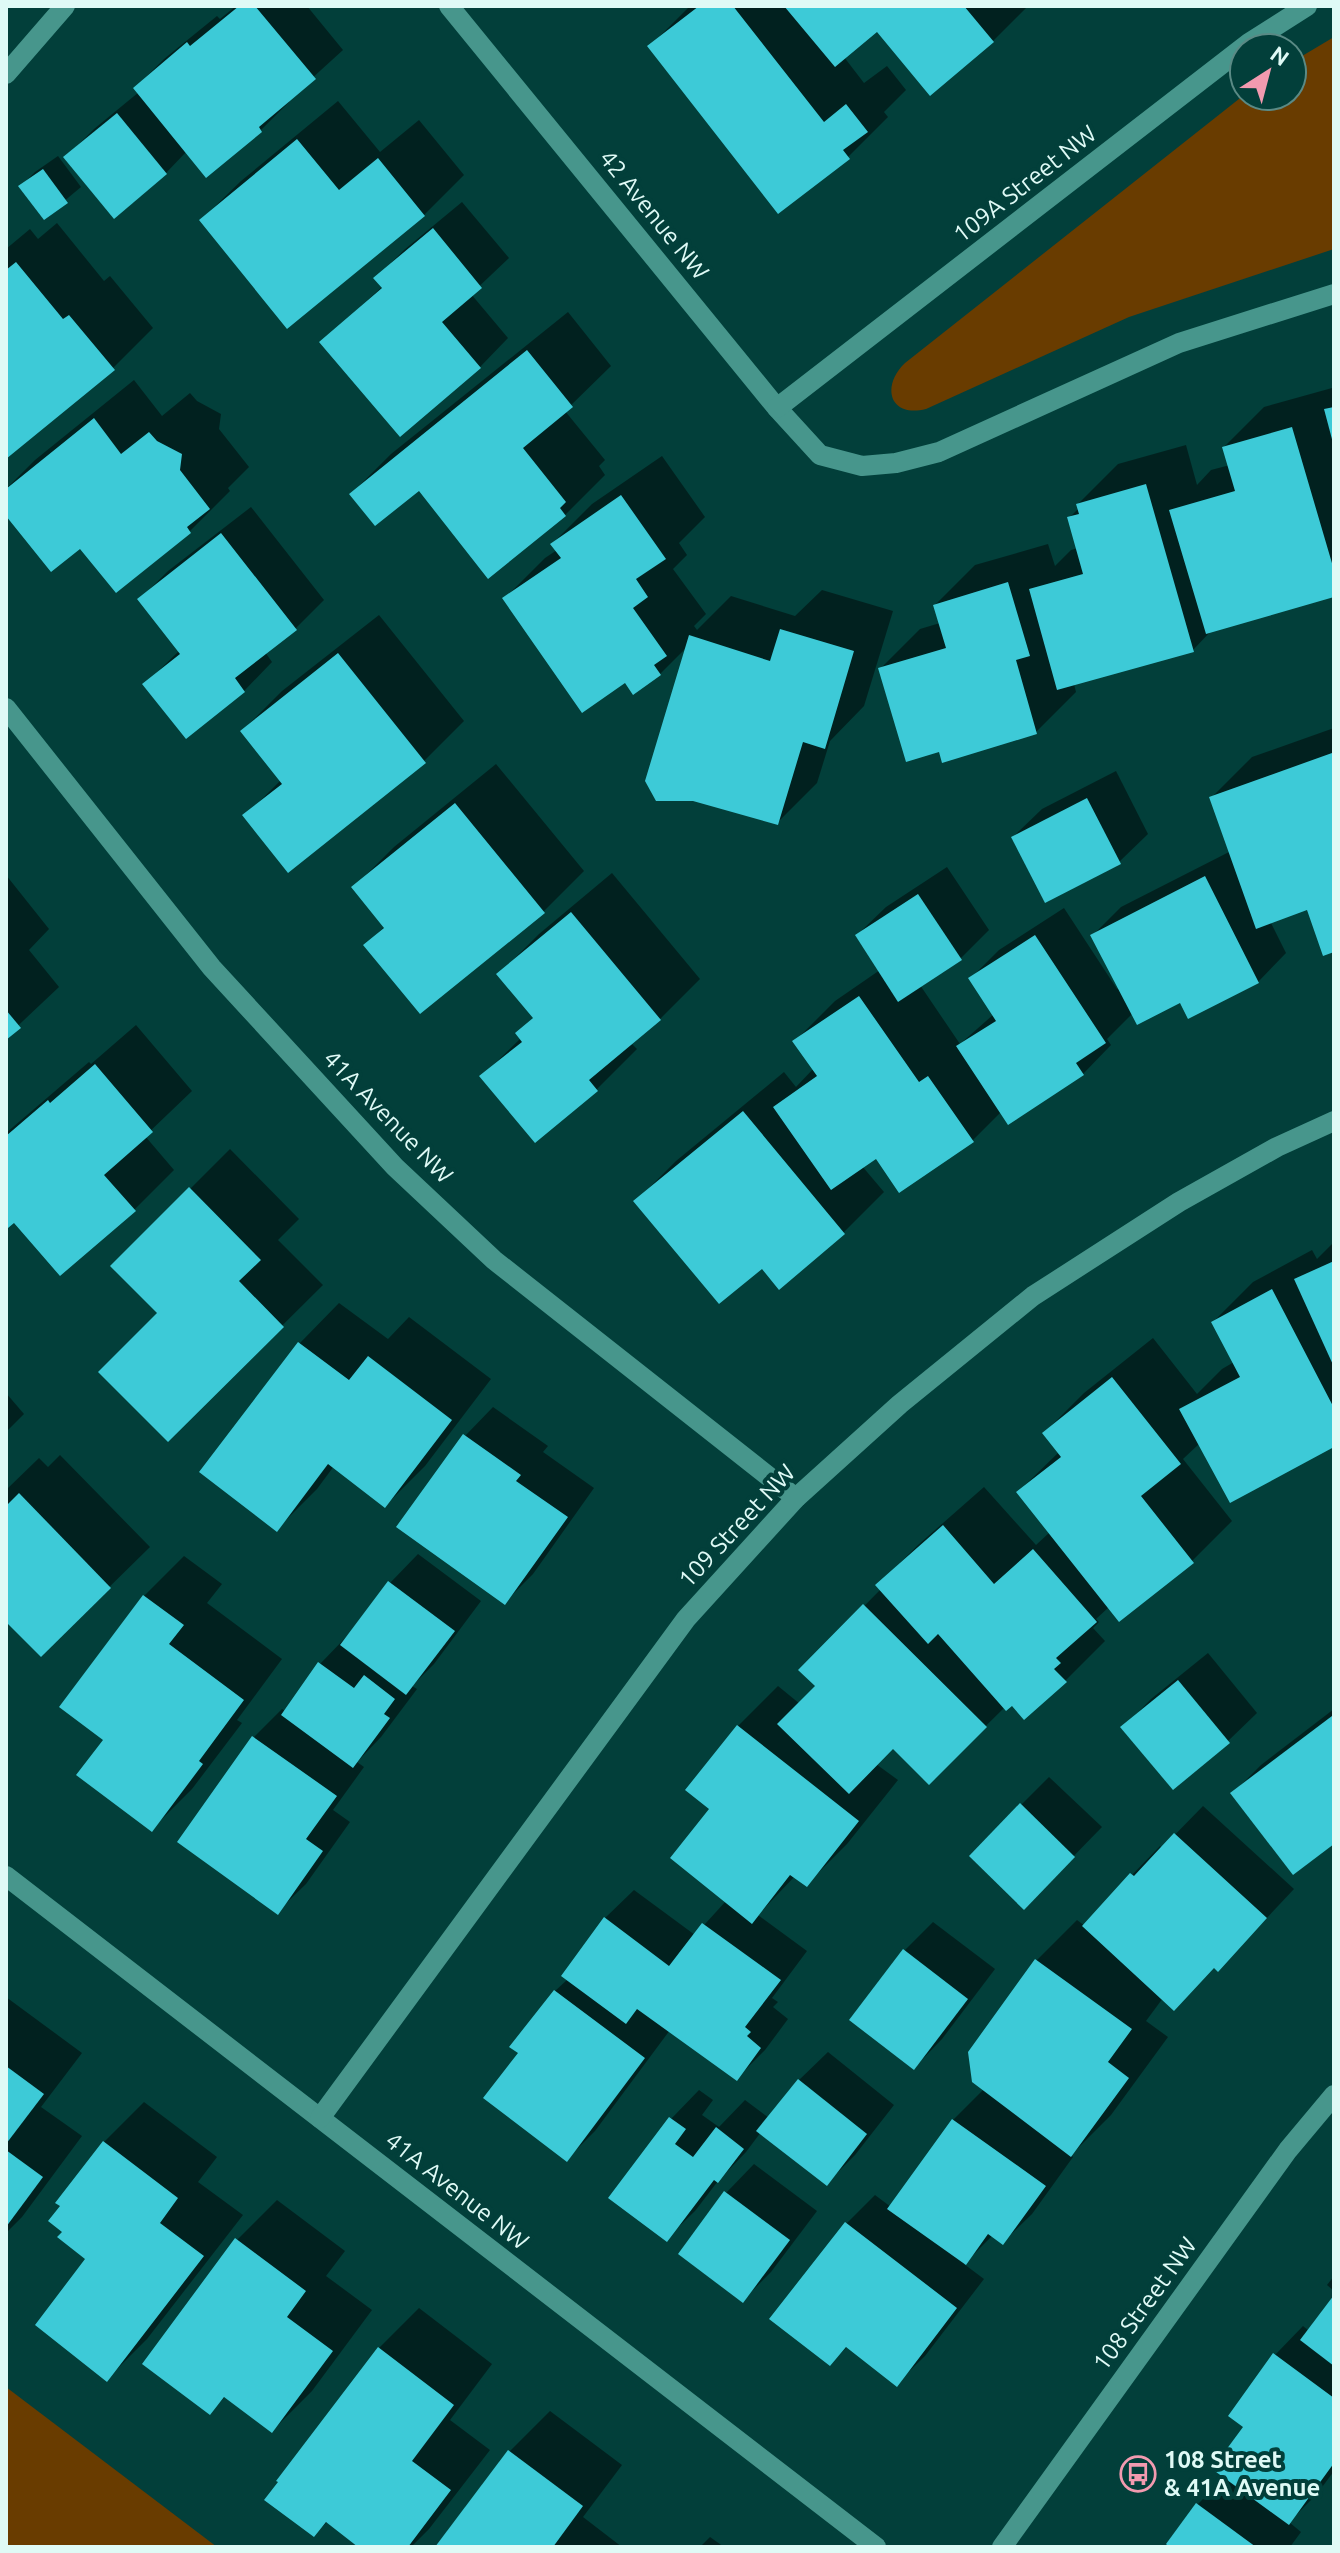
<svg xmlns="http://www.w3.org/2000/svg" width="1340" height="2553" font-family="Ubuntu,sans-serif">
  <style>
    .green { fill: #693c00 }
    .shadow { fill: #0007 }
    .building { fill: #3dcad7 }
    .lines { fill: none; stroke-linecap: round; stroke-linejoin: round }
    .minor { stroke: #47968c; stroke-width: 20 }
    .labels { text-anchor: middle; stroke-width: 8; stroke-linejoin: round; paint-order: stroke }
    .street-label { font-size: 24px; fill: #dffaf6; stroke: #023f3a }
    .poi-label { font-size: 24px; font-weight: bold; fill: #dffaf6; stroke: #023f3a; text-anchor: start }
  </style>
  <rect width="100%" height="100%" fill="#023f3a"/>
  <g class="green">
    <path d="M1334 37V249L1129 317 926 409C889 418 881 386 905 363L1244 95 1292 96V62Z"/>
    <polygon points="6,2387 217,2547 6,2547"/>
  </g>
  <g class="shadow">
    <polygon points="236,6 307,6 343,50 288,100 289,102 261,130 187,151 166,173 114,216 66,157 94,129 139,92 135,88 164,59 217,16 220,19"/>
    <polygon points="690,6 1028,6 993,41 930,93 878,29 844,57 864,83 887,66 906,90 884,112 888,117 848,157 650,46"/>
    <polygon points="338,101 380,152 419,120 464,175 424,215 201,220 241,181"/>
    <polygon points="58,156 81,187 44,218 21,186 35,172"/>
    <polygon points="462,202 509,258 471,294 508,338 480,367 322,342 383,286 376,278 404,250"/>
    <polygon points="57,223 104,281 110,276 153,328 113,368 6,456 6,249 30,229 38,239"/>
    <polygon points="568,312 611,366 565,411 605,460 599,466 605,475 565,515 419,488 351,494 391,454"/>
    <polygon points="134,380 162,416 190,393 197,401 221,414 219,429 249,467 228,488 230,491 190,531 117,590 80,546 6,513 6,489 35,460"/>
    <polygon points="1332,388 1334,395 1334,595 1212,630 1193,650 1074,684 1076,692 1036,732 940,749 880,669 920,629 940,623 935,605 975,565 1048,544 1055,566 1071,550 1078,548 1069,518 1079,508 1078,504 1118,464 1186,445 1197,485 1211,470 1230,465 1224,447 1264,407"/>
    <polygon points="662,456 705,517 679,543 687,555 673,569 706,614 694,626 697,630 731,596 795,616 822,590 893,611 864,706 830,741 817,783 777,823 688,646 660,674 625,680 505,598 545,558 557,550 552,544 592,504"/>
    <polygon points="251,507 324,600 295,629 265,652 272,662 244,691 186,736 145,684 180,650 140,599 168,571"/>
    <polygon points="379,615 464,721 424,761 245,816 281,780 242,731 282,691"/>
    <polygon points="1334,728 1334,950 1324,954 1308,908 1270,921 1286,953 1258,982 1133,1013 1107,1039 1111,1045 1083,1074 1002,1111 973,1140 876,1156 862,1166 884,1192 844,1232 779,1287 762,1266 636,1201 676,1161 784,1072 796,1087 814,1068 795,1041 835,1001 880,970 857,935 886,907 947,867 989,930 960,959 920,985 960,1044 994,1014 971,978 999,950 1064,908 1117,989 1120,988 1093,935 1121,907 1231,851 1212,797 1252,757"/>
    <polygon points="496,764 584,871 544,911 420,1011 366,945 385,926 354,887 394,847"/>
    <polygon points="1116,771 1148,834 1119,862 1013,837 1042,809"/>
    <polygon points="612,873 700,979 660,1019 631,1043 637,1049 597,1089 535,1140 482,1076 521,1038 517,1033 535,1016 499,974 539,934"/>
    <polygon points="6,875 49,929 29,950 59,987 6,1037"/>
    <polygon points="136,1025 192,1091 145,1136 174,1170 134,1210 6,1222 6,1133 89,1062 91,1064"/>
    <polygon points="230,1149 299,1219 278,1240 323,1285 168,1439 160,1313 113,1266"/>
    <polygon points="1334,1242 1334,1445 1200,1443 1183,1459 1232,1521 1192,1561 1109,1607 1096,1619 1099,1622 1093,1628 1105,1641 1065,1681 1005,1707 929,1782 893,1747 876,1764 898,1780 847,1844 807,1884 795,1876 758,1915 807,1951 772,1998 778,2002 773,2007 788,2019 765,2050 736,2079 670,2030 595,2131 567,2159 521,2053 555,1991 568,1979 605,1918 634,1890 695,1935 726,1901 712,1809 688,1790 738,1726 778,1686 800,1704 818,1686 801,1670 881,1589 878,1585 918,1545 984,1487 1036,1545 1050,1532 1018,1492 1059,1452 1044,1433 1084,1393 1153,1338 1197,1394 1222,1369 1234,1362 1213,1322 1253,1282 1312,1250 1317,1259"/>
    <polygon points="339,1303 388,1339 409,1317 491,1379 425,1466 385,1506 334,1466 317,1489 277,1529 300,1343"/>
    <polygon points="6,1393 24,1414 6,1432"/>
    <polygon points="493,1407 548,1446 543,1452 594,1488 533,1574 505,1602 465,1436"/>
    <polygon points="60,1455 150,1547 41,1654 6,1619 6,1490 39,1458 48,1467"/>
    <polygon points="418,1554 481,1601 434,1664 412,1686 417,1689 381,1737 357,1762 364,1767 333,1810 350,1822 306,1884 277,1912 179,1841 254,1737 282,1709 285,1711 320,1664 348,1635 390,1583"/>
    <polygon points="184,1556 222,1584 207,1603 282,1659 237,1720 242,1723 192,1789 152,1829 105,1739 144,1596"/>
    <polygon points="1208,1653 1257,1713 1228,1741 1123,1728 1151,1699"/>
    <polygon points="1334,1709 1334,1842 1233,1793 1261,1765"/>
    <polygon points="1049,1777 1102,1827 1024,1907 1021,1805"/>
    <polygon points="1203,1806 1294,1889 1218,1970 1215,1966 1163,1998 1146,2021 1168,2037 1111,2115 1071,2155 1073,2157 1032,2214 1003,2242 993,2235 964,2264 984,2279 925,2356 896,2384 848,2346 830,2364 772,2319 847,2223 875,2195 891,2207 953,2120 984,2089 970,2052 1037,1960 1077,1920 1085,1926 1132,1875 1160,1846 1162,1848"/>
    <polygon points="933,1922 995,1969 942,2039 914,2068 852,2020 905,1950"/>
    <polygon points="6,1997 82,2053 41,2107 82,2136 22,2217 6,2233"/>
    <polygon points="828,2052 894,2105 855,2155 827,2183 761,2132 746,2152 718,2181 695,2211 666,2239 671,2119 699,2090 713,2100 702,2115 719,2127 745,2100 769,2118 799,2080"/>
    <polygon points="144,2102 217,2157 198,2182 243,2215 147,2339 107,2379 88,2258 104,2142"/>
    <polygon points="754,2164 817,2211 771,2272 743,2300 726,2193"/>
    <polygon points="277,2200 345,2251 326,2276 372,2310 312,2391 272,2431 226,2396 210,2412 237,2240"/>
    <polygon points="1334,2276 1334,2291 1327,2285"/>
    <polygon points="1334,2299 1334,2471 1317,2494 1289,2522 1301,2532 1290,2547 1172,2547 1168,2544 1198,2504 1226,2476 1275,2355 1303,2326 1309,2331"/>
    <polygon points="419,2308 492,2364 450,2420 490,2450 429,2529 411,2547 361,2547 328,2521 314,2535 379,2348"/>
    <polygon points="550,2411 622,2465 583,2517 622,2547 437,2547 510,2451"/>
    <polygon points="710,2537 724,2547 700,2547"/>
  </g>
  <g class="building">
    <polygon points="239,6 255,6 316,79 259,127 262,132 206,178 133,88 187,42 190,46"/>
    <polygon points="699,6 733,6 824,122 846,104 868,132 843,150 850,159 778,214 647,46"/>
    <polygon points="784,6 964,6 994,42 930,96 877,32 835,67"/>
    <polygon points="117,113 167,174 114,219 63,157"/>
    <polygon points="297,139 339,190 378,158 425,216 287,329 199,220"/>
    <polygon points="43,169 68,203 44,220 18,186"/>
    <polygon points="433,228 482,288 442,322 481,368 400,437 319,342 382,288 373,278"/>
    <polygon points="16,262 63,319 69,315 115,370 6,459 6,270"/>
    <polygon points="527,350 573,407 523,448 566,502 560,508 566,516 488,579 419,491 375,526 349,494"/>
    <polygon points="1334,407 1334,443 1333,443 1324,409"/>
    <polygon points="94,418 121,454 149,432 157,441 182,454 180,470 210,509 187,527 191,533 116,593 80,549 51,572 6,516 6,489"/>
    <polygon points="1292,427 1334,570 1334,597 1206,634 1169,510 1235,491 1222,447"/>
    <polygon points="1146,484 1194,652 1057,690 1029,589 1083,574 1067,517 1079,514 1076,504"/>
    <polygon points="621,495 666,559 636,579 648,597 633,608 667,656 654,665 661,675 633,695 625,683 582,713 502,598 561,558 550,544"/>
    <polygon points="221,533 297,630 235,678 245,692 186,739 142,684 180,654 137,599"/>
    <polygon points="1008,582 1030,656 1016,660 1037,734 942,763 939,752 906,762 878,668 946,648 933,605"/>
    <polygon points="780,629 854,651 825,749 803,742 778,825 693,801 656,801 645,781 689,635 770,661"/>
    <polygon points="338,653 426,763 288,873 242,815 282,784 240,731"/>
    <polygon points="1332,753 1334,952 1323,956 1307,910 1256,929 1209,797"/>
    <polygon points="1087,798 1121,864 1045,903 1011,837"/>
    <polygon points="455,803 545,913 420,1014 363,945 384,928 351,887"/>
    <polygon points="1205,876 1259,983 1188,1019 1180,1003 1137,1025 1090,935"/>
    <polygon points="918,894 962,960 898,1002 855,935"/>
    <polygon points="571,912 661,1020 589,1080 598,1091 535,1143 479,1076 522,1042 515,1033 533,1018 496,974"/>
    <polygon points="1035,935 1106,1043 1076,1063 1084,1075 1008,1125 956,1046 996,1021 968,978"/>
    <polygon points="859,996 919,1082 928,1076 974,1142 899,1193 876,1159 831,1190 773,1107 817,1076 792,1041"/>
    <polygon points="6,1010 21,1028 6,1040"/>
    <polygon points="95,1064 153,1132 104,1175 136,1211 60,1276 14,1223 8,1228 6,1225 6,1136 48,1100 50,1103"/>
    <polygon points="743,1111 845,1234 779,1290 762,1269 719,1304 633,1201"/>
    <polygon points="189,1187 261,1260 239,1281 284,1327 168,1442 98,1372 157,1313 110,1266"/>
    <polygon points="1334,1261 1334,1367 1294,1279"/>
    <polygon points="1272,1289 1334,1408 1334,1447 1230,1503 1179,1409 1240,1377 1211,1322"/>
    <polygon points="298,1342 349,1380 368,1356 452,1420 385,1508 328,1464 277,1532 199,1472"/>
    <polygon points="1112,1377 1181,1464 1141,1496 1194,1563 1119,1622 1016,1492 1061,1457 1042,1433"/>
    <polygon points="463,1434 521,1475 516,1481 568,1517 505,1605 396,1527"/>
    <polygon points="19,1493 111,1588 41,1657 6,1622 6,1506"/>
    <polygon points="943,1525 994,1584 1033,1549 1097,1622 1056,1658 1061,1663 1054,1669 1067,1682 1024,1720 1012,1706 1006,1711 938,1634 928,1644 875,1585"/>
    <polygon points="388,1581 455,1631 406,1695 340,1645"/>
    <polygon points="143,1595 184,1625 169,1644 244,1700 199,1761 203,1764 152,1832 76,1775 103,1740 59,1707"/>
    <polygon points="863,1604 987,1727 929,1785 893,1749 849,1794 777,1724 815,1686 798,1670"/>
    <polygon points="318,1662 354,1688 364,1675 395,1699 384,1714 390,1718 353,1768 281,1715"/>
    <polygon points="1178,1680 1230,1743 1173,1790 1120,1727"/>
    <polygon points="1332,1716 1334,1718 1334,1844 1293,1875 1230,1793"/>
    <polygon points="737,1725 859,1821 807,1887 790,1875 752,1924 670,1858 709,1809 685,1790"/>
    <polygon points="252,1736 337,1796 306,1839 323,1851 278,1915 177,1842"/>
    <polygon points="1020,1803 1075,1857 1024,1910 969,1856"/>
    <polygon points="1174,1833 1267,1918 1218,1972 1214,1968 1174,2011 1082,1926 1130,1873 1134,1876"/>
    <polygon points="604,1917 669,1966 702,1923 781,1980 745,2027 751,2032 747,2036 761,2048 737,2081 637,2009 626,2024 561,1976"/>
    <polygon points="903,1949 968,1999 914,2070 849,2020"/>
    <polygon points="1035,1959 1132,2029 1108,2062 1129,2078 1071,2157 972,2082 968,2052"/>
    <polygon points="554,1990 645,2058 567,2162 483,2098 518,2053 509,2047"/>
    <polygon points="6,2066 44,2094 6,2144"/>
    <polygon points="798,2079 867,2134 827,2186 756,2131"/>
    <polygon points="669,2117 686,2129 675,2144 693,2157 716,2127 744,2149 718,2183 714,2180 667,2242 608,2198"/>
    <polygon points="952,2119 1046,2186 1003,2245 988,2234 966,2265 887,2209"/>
    <polygon points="103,2141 178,2198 160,2223 204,2256 107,2382 35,2325 85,2259 57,2237 62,2232 48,2221 60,2206 55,2203"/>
    <polygon points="6,2150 43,2177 6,2227"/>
    <polygon points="724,2191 790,2240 743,2303 678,2254"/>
    <polygon points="845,2222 957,2308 897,2387 846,2347 830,2366 769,2319"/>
    <polygon points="235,2238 306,2291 287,2317 333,2351 272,2433 224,2397 210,2415 142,2364"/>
    <polygon points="1334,2295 1334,2366 1300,2340"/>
    <polygon points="378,2347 454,2405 412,2461 451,2490 408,2547 358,2547 326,2522 314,2537 264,2500 278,2482 276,2481"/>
    <polygon points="1273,2353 1334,2398 1334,2463 1289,2525 1212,2469 1243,2427 1228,2416"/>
    <polygon points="508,2450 583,2506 553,2547 435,2547"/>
    <polygon points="1196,2503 1256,2547 1169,2547 1166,2544"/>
  </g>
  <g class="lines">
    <g class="minor">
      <polyline points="449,6 777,408 820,455 862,466 896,463 939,452 1179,343 1334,294"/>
      <polyline points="6,74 65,6"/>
      <polyline points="777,408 1249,43 1307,6"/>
      <polyline points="6,708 212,968 395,1167 494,1260 796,1498"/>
      <polyline points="6,1876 876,2547"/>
      <polyline points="320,2118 686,1619 796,1498 900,1404 1033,1296 1179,1202 1277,1147 1334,1121"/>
      <polyline points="1002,2547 1288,2150 1334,2095"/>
    </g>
  </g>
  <defs>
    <symbol id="bus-ring" viewBox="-11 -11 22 22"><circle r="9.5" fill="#023f3a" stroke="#f29aaf" stroke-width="1.5"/><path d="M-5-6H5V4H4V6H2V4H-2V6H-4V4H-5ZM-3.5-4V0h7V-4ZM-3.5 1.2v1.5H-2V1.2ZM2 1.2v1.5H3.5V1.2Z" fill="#f29aaf"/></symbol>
  </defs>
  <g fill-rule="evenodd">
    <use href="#bus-ring" x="1118" y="2454" width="40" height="40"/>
  </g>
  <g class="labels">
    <g class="street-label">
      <text transform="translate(1025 184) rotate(-38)" y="8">109A Street NW</text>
      <text transform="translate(654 215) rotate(51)" y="8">42 Avenue NW</text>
      <text transform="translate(388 1117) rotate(46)" y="8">41A Avenue NW</text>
      <text transform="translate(737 1526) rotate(-47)" y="8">109 Street NW</text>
      <text transform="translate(457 2191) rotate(38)" y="8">41A Avenue NW</text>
      <text transform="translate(1145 2304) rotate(-54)" y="8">108 Street NW</text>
    </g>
    <g class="poi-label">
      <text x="1164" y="2468">108 Street<tspan x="1164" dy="28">&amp; 41A Avenue</tspan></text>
    </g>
  </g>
  <rect width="1340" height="2553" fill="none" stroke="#dffaf6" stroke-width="16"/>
  <g transform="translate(1268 72) rotate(36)"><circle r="38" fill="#023f3a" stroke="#5a8a85" stroke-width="2"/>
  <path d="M0-6L14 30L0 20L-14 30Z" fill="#f29aaf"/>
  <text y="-12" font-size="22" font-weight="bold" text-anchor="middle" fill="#dffaf6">N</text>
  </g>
</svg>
